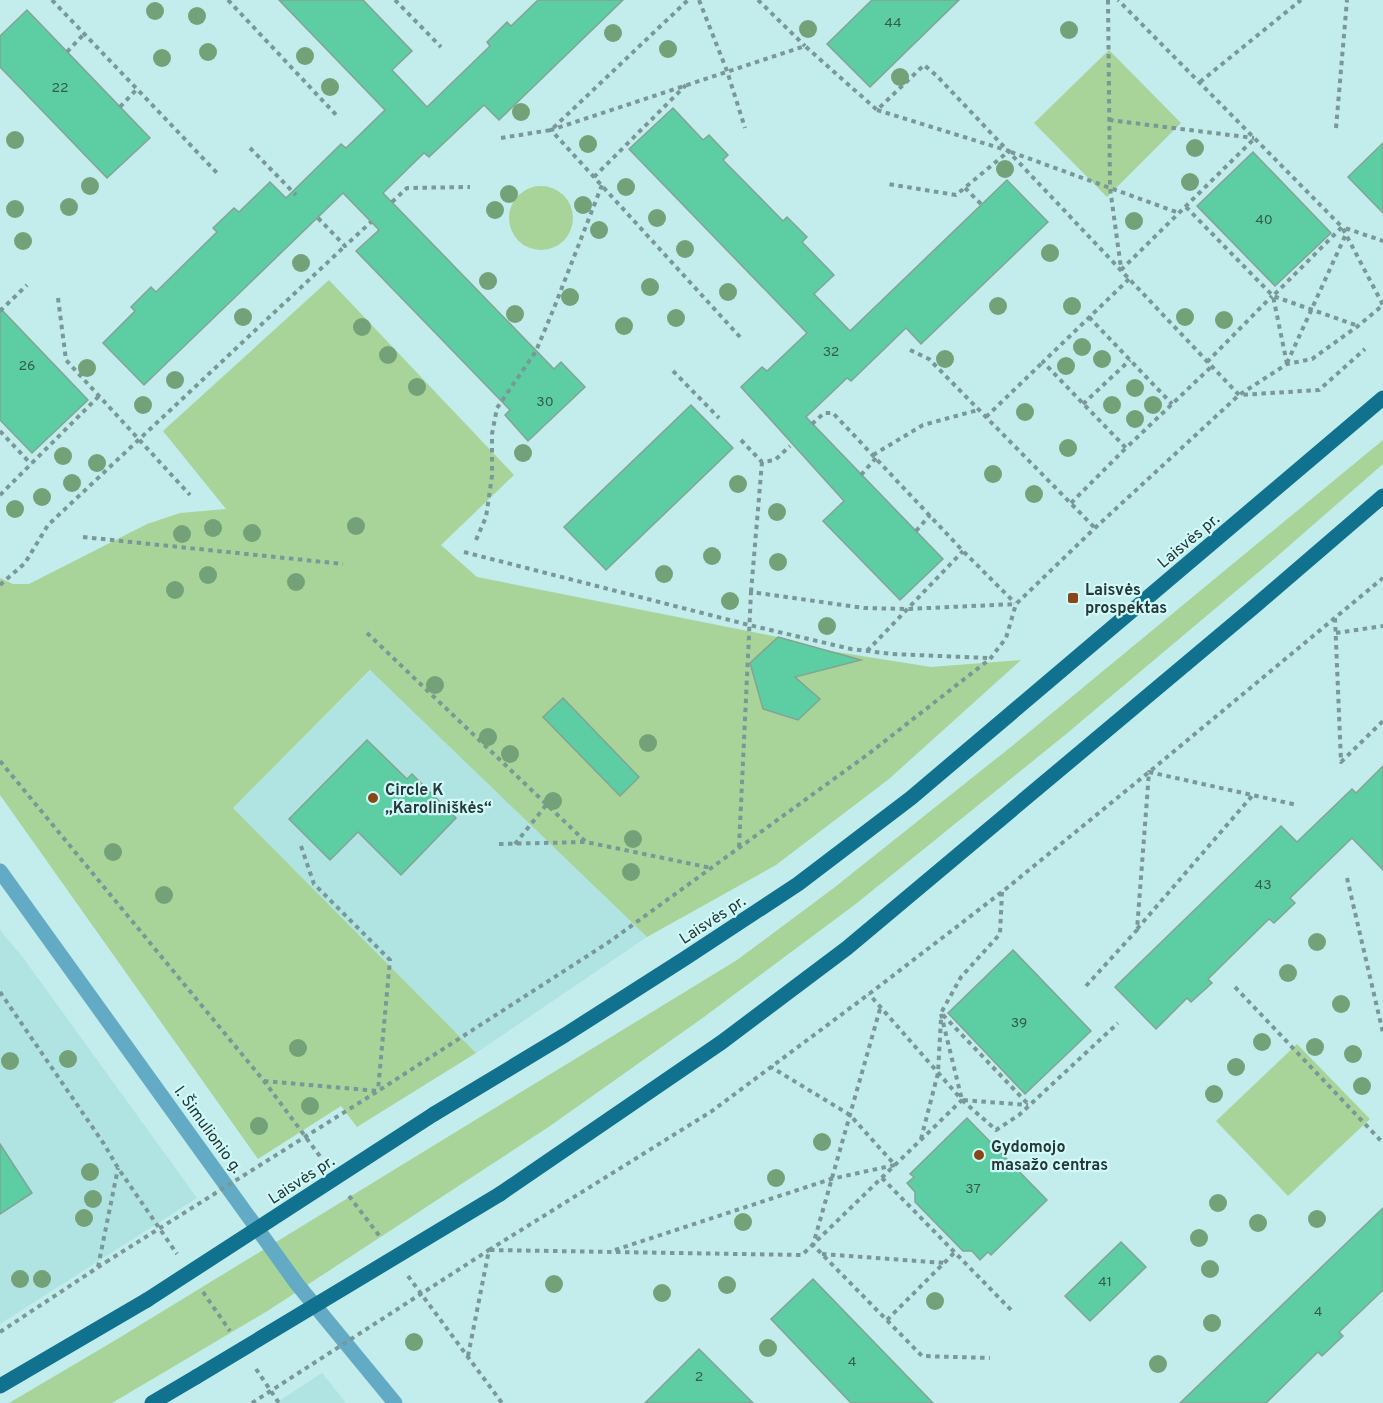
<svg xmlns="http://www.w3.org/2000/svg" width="1383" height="1403" font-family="Overpass,sans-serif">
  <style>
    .built { fill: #b0e4e2 }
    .green { fill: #a9d499 }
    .building { fill: #5dcda3; stroke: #83a495; stroke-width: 1.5 }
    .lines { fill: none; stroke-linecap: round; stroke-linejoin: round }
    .path { stroke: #7a9898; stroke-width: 4; stroke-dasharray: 4.5 4.5; stroke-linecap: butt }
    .minor { stroke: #63abc4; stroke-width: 15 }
    .major { stroke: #10728e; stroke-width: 15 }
    .path-bridge { stroke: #7a9898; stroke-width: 4; stroke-dasharray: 4.5 4.5; stroke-linecap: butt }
    .major-bridge { stroke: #10728e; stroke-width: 15 }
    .tree { fill: #73a278 }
    .poi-dot { fill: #894717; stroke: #d0faf9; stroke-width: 2 }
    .labels { text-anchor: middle; stroke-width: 4.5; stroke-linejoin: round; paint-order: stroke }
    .number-label { font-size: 14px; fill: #345d52 }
    .street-label { font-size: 16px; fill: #273837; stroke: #d0faf9 }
    .poi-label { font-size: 16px; font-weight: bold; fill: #273837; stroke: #d0faf9; text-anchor: start }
  </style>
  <rect width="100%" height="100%" fill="#c3ecec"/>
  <g class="built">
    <polygon points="371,670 647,937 476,1053 233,808"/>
    <polygon points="0,930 24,959 197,1198 0,1324"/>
    <polygon points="322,1373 346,1403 276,1403"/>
  </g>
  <g class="green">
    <polygon points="1109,50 1181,123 1107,197 1034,123"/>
    <circle cx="541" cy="218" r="32"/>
    <polygon points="329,280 514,475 441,545 477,577 778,637 824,650 931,667 1021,660 889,779 776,865 647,937 370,670 233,808 476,1053 357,1127 341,1106 258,1159 0,795 0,578 13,584 29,584 147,524 180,513 226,509 163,431"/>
    <polygon points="1383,440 1383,464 1267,565 1065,735 857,903 704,1017 550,1126 269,1310 112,1403 9,1403 114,1341 737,960 835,887 1017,742"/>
    <polygon points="1297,1044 1370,1119 1288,1196 1216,1121"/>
  </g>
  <g class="building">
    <polygon points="279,0 363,0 412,51 392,70 427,107 490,46 487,42 507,22 511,26 538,0 623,0 499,120 484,105 429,157 424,153 383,193 554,369 561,362 585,387 528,441 505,415 510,410 356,251 379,230 343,193 144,385 103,343 135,311 131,307 151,287 156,292 217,232 213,228 234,208 239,212 270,182 286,198 341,144 346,148 385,110"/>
    <polygon points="872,0 959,0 870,87 827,44"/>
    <polygon points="27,10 150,138 107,178 0,67 0,36"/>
    <polygon points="673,108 703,140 709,135 728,155 723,160 783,221 787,217 807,237 802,242 834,275 814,294 850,331 1007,180 1048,222 921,344 906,328 851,381 847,378 806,417 943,559 900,600 823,521 844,501 741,387 762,367 767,371 807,333 629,149"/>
    <polygon points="1383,143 1383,213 1348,177"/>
    <polygon points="1253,152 1331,233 1275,286 1197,206"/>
    <polygon points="0,308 88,400 32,453 0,420"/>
    <polygon points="691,405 733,448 606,570 564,527"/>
    <polygon points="778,637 861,660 795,677 820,699 798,720 763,709 750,663"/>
    <polygon points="563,698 639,777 620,796 543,717"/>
    <polygon points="367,740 407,779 412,774 456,818 401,875 358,832 330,860 289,819"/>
    <polygon points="1383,766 1383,870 1352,838 1290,898 1295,903 1274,923 1269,919 1208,979 1212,983 1191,1002 1187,998 1156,1029 1115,987 1281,826 1297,842 1352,789 1356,793"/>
    <polygon points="1013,950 1091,1031 1025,1094 948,1013"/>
    <polygon points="967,1118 1047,1200 991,1255 988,1252 980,1260 972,1251 963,1251 915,1202 915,1192 907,1183 914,1177 910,1174"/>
    <polygon points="0,1144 32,1193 0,1214"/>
    <polygon points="1383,1208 1383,1290 1339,1332 1343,1336 1322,1356 1318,1352 1266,1403 1180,1403"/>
    <polygon points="1121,1242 1146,1267 1090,1321 1065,1296"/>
    <polygon points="813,1279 933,1403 851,1403 771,1319"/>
    <polygon points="699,1349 753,1403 645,1403"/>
  </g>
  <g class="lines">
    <g class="path">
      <polyline points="52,0 219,175"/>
      <polyline points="228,0 339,118"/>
      <polyline points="395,0 441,47"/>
      <polyline points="699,0 727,71 745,128"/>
      <polyline points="758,0 805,46"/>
      <polyline points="1108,0 1110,188 1121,268"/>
      <polyline points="67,52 84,34"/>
      <polyline points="1200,82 1301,0"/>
      <polyline points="120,107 137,89"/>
      <polyline points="877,110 1009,151 956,195 888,184"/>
      <polyline points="1109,120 1254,138"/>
      <polyline points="1336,128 1347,0"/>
      <polyline points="501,138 551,130 688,0"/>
      <polyline points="250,148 296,195"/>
      <polyline points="1011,152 1179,213"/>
      <polyline points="594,177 686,85"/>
      <polyline points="965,188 981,204"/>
      <polyline points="392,202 407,188 470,187"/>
      <polyline points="1186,207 1273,296 1358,326"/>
      <polyline points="318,218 345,246 371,222"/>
      <polyline points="1121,270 1255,138"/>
      <polyline points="1129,279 1043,362 1126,448 1212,366"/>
      <polyline points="58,298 66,360 190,495"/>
      <polyline points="0,311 27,285"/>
      <polyline points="1089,317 1172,404"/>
      <polyline points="740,337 551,130 805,46 877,110 924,65 937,76 1239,395 1319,390 1365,349"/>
      <polyline points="910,350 929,359 1095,528"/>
      <polyline points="1207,362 1272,296"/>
      <polyline points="1287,363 1346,234"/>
      <polyline points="1287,364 1273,296 1342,227 1383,241"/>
      <polyline points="673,371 719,418"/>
      <polyline points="1083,404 1130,360"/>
      <polyline points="986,417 1043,362"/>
      <polyline points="812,424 824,413 833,413 963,551 1015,603"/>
      <polyline points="0,431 31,464"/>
      <polyline points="741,440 762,462 775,460 790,446"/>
      <polyline points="873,455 923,425 978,410"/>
      <polyline points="861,475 876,458"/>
      <polyline points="0,495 99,396"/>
      <polyline points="1071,503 1126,448"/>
      <polyline points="916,531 930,515"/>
      <polyline points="83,537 343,564"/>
      <polyline points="476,540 486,517 492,476 492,434 497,408 536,351 554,308 602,185"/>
      <polyline points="464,552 749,625 851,649 892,654 988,658"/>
      <polyline points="0,585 25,563 48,525 345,246"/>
      <polyline points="751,592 762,462"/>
      <polyline points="1335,618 1341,762 1383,721"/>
      <polyline points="367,633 586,842 711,868"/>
      <polyline points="1336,633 1383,626"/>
      <polyline points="867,651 963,551"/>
      <polyline points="0,761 264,1081 322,1159"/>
      <polyline points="499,844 585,842"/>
      <polyline points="515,844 547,804"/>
      <polyline points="301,846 314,884 390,960 378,1090"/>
      <polyline points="739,847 751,592 864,608 907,609 1016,604"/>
      <polyline points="1347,878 1383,1033"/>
      <polyline points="1002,892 1000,934 961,977 941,1013 1029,1105"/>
      <polyline points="1137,929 1252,796"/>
      <polyline points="1086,986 1137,930 1149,772 1297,805"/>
      <polyline points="1235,987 1383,1143"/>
      <polyline points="0,992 104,1144 118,1168 177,1254"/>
      <polyline points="880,1009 813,1245 922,1356 990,1358"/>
      <polyline points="941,1014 962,1100 1028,1105"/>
      <polyline points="264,1081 378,1091 609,942 867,755 990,659 1006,638 1016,604 1095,528 1239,395 1287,364 1312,359 1358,326 1383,305 1342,227 1118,0"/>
      <polyline points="962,1100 996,1130 1019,1115 1118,1023"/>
      <polyline points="921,1139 938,1073 941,1019"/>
      <polyline points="882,1178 1012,1311"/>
      <polyline points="349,1196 381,1238"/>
      <polyline points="490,1250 802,1255 962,1100 869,994"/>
      <polyline points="615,1250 831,1179 895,1165 850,1115 771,1067"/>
      <polyline points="822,1254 945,1263"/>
      <polyline points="98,1267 118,1168"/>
      <polyline points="408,1276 502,1403"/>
      <polyline points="203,1292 230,1331"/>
      <polyline points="887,1320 955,1252"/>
      <polyline points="0,1332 106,1262"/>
      <polyline points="468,1356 489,1250 712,1111 869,994 1002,892 1149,772 1383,578"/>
      <polyline points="256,1369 279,1403"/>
    </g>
    <polyline class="minor" points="0,871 297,1284 395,1403"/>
    <g class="major">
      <polyline points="434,1114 565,1035 684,959 798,884 911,798 1383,398"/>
      <polyline points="500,1194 722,1042 847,948 1255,606 1383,496"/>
      <polyline points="0,1386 147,1300"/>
      <polyline points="152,1403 196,1377"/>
    </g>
    <g class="path-bridge">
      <polyline points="106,1262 378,1091"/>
      <polyline points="252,1403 489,1250"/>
    </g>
    <g class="major-bridge">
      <polyline points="147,1300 434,1114"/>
      <polyline points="196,1377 500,1194"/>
    </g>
  </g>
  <g class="tree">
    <circle cx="155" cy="11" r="9"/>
    <circle cx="197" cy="16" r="9"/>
    <circle cx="808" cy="29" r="9"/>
    <circle cx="1069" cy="30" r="9"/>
    <circle cx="613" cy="33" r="9"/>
    <circle cx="668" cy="49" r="9"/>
    <circle cx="208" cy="52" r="9"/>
    <circle cx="305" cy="56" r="9"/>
    <circle cx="162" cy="58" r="9"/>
    <circle cx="900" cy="77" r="9"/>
    <circle cx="330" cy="87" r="9"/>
    <circle cx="521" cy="112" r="9"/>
    <circle cx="15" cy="140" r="9"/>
    <circle cx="588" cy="144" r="9"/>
    <circle cx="1195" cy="148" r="9"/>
    <circle cx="1005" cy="169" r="9"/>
    <circle cx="1190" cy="182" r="9"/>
    <circle cx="90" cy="186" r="9"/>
    <circle cx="626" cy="187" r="9"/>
    <circle cx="509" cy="194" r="9"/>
    <circle cx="583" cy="205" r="9"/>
    <circle cx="69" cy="207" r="9"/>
    <circle cx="15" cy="209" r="9"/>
    <circle cx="495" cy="210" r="9"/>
    <circle cx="657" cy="218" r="9"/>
    <circle cx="1134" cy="221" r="9"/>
    <circle cx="599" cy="230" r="9"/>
    <circle cx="23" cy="241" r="9"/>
    <circle cx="685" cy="249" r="9"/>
    <circle cx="1050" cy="253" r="9"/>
    <circle cx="301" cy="263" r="9"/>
    <circle cx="488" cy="281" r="9"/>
    <circle cx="650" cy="287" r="9"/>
    <circle cx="728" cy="292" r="9"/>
    <circle cx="570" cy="297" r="9"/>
    <circle cx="998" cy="306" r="9"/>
    <circle cx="1072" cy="306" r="9"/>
    <circle cx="515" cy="314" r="9"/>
    <circle cx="243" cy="317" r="9"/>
    <circle cx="1185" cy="317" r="9"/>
    <circle cx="676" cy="318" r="9"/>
    <circle cx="1224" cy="320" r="9"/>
    <circle cx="624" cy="326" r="9"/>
    <circle cx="362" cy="327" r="9"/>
    <circle cx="1082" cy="347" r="9"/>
    <circle cx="388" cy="355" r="9"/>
    <circle cx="945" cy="359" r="9"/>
    <circle cx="1102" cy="359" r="9"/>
    <circle cx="1066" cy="366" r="9"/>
    <circle cx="87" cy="368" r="9"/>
    <circle cx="175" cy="380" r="9"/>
    <circle cx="417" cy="387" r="9"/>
    <circle cx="1135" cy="388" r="9"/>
    <circle cx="143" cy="405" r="9"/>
    <circle cx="1112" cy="405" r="9"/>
    <circle cx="1153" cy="405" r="9"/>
    <circle cx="1025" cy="412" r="9"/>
    <circle cx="1135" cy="419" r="9"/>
    <circle cx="1068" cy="448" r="9"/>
    <circle cx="523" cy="453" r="9"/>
    <circle cx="63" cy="456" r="9"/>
    <circle cx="97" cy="463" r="9"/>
    <circle cx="993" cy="474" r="9"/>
    <circle cx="72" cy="483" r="9"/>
    <circle cx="738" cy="484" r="9"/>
    <circle cx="1034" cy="494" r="9"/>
    <circle cx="42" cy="497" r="9"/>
    <circle cx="15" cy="509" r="9"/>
    <circle cx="777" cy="512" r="9"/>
    <circle cx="356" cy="526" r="9"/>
    <circle cx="213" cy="528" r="9"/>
    <circle cx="252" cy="533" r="9"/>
    <circle cx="182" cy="534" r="9"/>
    <circle cx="712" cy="556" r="9"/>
    <circle cx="778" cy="562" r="9"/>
    <circle cx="664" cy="574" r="9"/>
    <circle cx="208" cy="575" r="9"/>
    <circle cx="296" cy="582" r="9"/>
    <circle cx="175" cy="590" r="9"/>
    <circle cx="730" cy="601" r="9"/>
    <circle cx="827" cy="626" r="9"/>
    <circle cx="435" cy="685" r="9"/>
    <circle cx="488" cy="737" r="9"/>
    <circle cx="648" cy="743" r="9"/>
    <circle cx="510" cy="754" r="9"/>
    <circle cx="553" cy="801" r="9"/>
    <circle cx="633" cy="839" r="9"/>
    <circle cx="113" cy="852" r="9"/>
    <circle cx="631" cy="872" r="9"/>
    <circle cx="164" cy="895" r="9"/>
    <circle cx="1317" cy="942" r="9"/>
    <circle cx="1288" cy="973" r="9"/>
    <circle cx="1341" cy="1004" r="9"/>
    <circle cx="1262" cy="1042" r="9"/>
    <circle cx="1315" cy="1047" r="9"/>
    <circle cx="298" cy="1048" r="9"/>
    <circle cx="1353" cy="1054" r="9"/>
    <circle cx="68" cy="1059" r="9"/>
    <circle cx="10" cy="1061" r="9"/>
    <circle cx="1236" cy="1067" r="9"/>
    <circle cx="1362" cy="1086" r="9"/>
    <circle cx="1214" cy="1094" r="9"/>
    <circle cx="310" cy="1106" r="9"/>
    <circle cx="259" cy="1126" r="9"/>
    <circle cx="822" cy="1142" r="9"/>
    <circle cx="90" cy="1172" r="9"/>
    <circle cx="776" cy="1178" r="9"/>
    <circle cx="93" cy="1199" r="9"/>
    <circle cx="1218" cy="1203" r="9"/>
    <circle cx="84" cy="1218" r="9"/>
    <circle cx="1317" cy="1219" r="9"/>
    <circle cx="743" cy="1222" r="9"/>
    <circle cx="1258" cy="1223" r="9"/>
    <circle cx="1199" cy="1238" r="9"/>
    <circle cx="1210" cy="1269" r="9"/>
    <circle cx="20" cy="1279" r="9"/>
    <circle cx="42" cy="1279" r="9"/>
    <circle cx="554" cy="1284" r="9"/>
    <circle cx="727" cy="1285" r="9"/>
    <circle cx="662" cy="1293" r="9"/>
    <circle cx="935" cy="1301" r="9"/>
    <circle cx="1212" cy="1323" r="9"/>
    <circle cx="414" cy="1342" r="9"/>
    <circle cx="768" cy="1348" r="9"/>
    <circle cx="1158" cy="1364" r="9"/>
  </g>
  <g class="poi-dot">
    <rect x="1067" y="592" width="12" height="12" rx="3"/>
    <circle cx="373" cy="798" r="6"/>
    <circle cx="979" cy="1155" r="6"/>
  </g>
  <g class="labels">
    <g class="number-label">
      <text x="893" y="27">44</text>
      <text x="60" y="92">22</text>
      <text x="1264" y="224">40</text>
      <text x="831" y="356">32</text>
      <text x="27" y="370">26</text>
      <text x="545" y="406">30</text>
      <text x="1263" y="889">43</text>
      <text x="1019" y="1027">39</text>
      <text x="973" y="1193">37</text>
      <text x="1105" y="1286">41</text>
      <text x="1318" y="1316">4</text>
      <text x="852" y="1366">4</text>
      <text x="699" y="1381">2</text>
    </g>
    <g class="street-label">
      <text transform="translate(1188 540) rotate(-40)" y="6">Laisvės pr.</text>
      <text transform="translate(712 919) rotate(-33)" y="6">Laisvės pr.</text>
      <text transform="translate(209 1129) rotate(54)" y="6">I. Šimulionio g.</text>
      <text transform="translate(301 1179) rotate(-33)" y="6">Laisvės pr.</text>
    </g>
    <g class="poi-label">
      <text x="1085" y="595">Laisvės<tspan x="1085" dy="18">prospektas</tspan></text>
      <text x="385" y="795">Circle K<tspan x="385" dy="18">„Karoliniškės“</tspan></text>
      <text x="991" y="1152">Gydomojo<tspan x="991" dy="18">masažo centras</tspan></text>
    </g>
  </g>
</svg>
